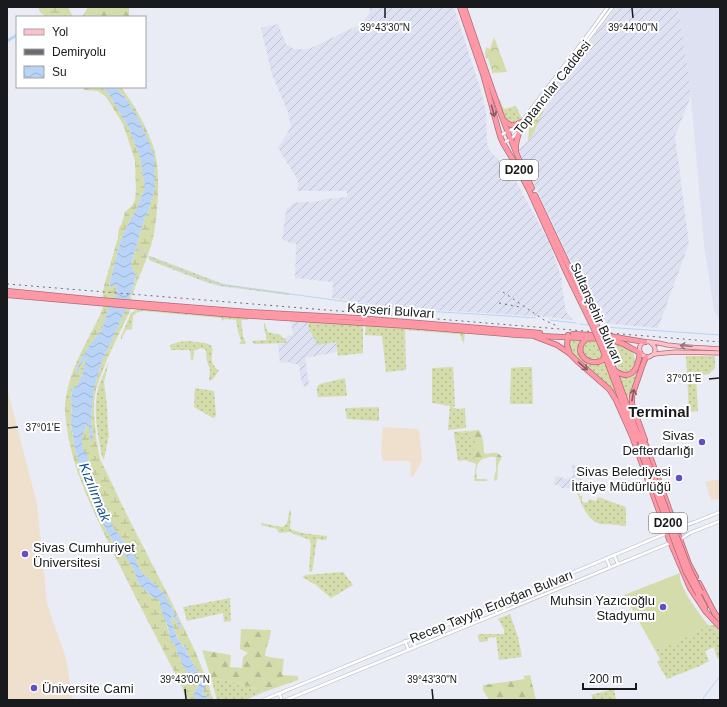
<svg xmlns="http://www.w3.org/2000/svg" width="727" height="707" font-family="Helvetica,sans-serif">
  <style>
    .industrial { fill: url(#industrial-furrows) }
    .education { fill: #efe0cd }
    .built { fill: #dde1f2 }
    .grass { fill: url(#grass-dots) }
    .forest { fill: url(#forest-firs) }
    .wetland { fill: url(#wetland-marsh) }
    .park { fill: url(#park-crowns) }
    .pitch { fill: #d4dcab }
    .water { fill: url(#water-waves) }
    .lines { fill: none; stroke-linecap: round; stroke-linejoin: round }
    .stream { stroke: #b9d4f7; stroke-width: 1 }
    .river { stroke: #b9d4f7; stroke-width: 3 }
    .minor-casing { stroke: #c0c2cb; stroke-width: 4 }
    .major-casing { stroke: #ae6c77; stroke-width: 5 }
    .highway-casing { stroke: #ae6c77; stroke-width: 6 }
    .minor { stroke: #fff; stroke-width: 2.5 }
    .major { stroke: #fec1ca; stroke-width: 3.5 }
    .highway { stroke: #fe98a7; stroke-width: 4.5 }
    .rail { stroke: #6a6c71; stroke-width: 1; stroke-dasharray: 2 4; stroke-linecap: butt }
    .highway-bridge-casing { stroke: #ae6c77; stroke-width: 6; stroke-linecap: butt }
    .highway-bridge { stroke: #fe98a7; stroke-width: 4.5 }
    .oneway { stroke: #8c5962 }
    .oneway2 { stroke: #97767c }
    .ticks { fill: none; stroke: #191a1d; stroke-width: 1.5 }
    .poi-dot { fill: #624ec7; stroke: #fff; stroke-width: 1.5 }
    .labels { text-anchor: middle; stroke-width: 4; stroke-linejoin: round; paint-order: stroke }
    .shield { fill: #fff; stroke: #5e5f61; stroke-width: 1 }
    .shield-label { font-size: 12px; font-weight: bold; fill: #191a1d }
    .street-label { font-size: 13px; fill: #191a1d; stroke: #fff }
    .poi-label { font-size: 13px; fill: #191a1d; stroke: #fff; text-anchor: end }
    .water-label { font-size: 14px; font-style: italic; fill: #124f92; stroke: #fff }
    .quarter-label { font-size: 15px; font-weight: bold; fill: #191a1d; stroke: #fff }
    .ticks-label { font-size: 10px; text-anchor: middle; fill: #191a1d; stroke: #fff; stroke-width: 4; stroke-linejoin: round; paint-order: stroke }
  </style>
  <defs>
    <pattern id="industrial-furrows" width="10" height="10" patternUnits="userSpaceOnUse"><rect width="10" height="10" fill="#dde1f2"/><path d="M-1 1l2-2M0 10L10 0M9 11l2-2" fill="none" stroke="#bdc0cf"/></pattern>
    <pattern id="grass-dots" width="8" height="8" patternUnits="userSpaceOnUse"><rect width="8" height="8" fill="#d4dcab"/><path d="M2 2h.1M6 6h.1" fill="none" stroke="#b5bc93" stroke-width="1.8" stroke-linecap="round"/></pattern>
    <pattern id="forest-firs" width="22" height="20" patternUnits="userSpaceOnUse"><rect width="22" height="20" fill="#d4dcab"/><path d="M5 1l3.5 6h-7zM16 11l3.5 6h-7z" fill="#b5bc93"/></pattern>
    <pattern id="wetland-marsh" width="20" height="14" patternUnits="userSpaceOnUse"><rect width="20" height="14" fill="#d4dcab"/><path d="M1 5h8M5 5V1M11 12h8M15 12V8" fill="none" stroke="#b5bc93"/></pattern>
    <pattern id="park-crowns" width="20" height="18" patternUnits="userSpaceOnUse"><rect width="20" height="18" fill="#d4dcab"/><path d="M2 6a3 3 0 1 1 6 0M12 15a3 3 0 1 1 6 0" fill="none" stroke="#b5bc93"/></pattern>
    <pattern id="water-waves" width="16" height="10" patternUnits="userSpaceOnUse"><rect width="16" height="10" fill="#b9d4f7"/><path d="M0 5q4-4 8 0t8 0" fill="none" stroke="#9eb5d3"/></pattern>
  </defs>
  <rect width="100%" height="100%" fill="#e9ecf5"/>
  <g class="industrial">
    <polygon points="369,7 454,7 482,94 486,112 487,143 489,150 511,172 549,242 562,279 562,288 566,311 573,320 536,316 398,308 332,298 333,282 295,278 296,244 282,240 286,210 293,203 319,201 324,199 347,197 347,191 297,191 298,180 278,148 291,127 288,112 272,75 261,28 278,24 286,44 294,49 309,49 361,24 370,12"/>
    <polygon points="616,7 678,7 688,70 691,96 675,136 689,244 658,328 600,323 518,150 528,141 555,85 560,81"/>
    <polygon points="291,322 309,322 308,327 336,342 337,352 305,358 309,385 304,387 301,380 299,365 298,364 290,364 290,362 280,363 278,344 286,343 287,336 293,335"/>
    <polygon points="572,465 580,467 582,487 581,489 561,488 560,486 553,484 556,476 567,479 573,476"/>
  </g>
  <g class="education">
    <polygon points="7,388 37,504 47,604 66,658 73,700 7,700"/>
    <polygon points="383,427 419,429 422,460 413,477 411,477 410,461 383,461 381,453"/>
    <polygon points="720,479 720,499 711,500 705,482"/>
  </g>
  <polygon class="built" points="678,7 720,7 720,321 714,310 704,245 693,120 688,70"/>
  <g class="grass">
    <path d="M497 99 500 100 504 109 516 106 522 119 513 124C503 119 501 109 497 99Z"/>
    <polygon points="149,256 150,256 223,284 289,293 289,295 220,286 203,281 151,261 148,258"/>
    <polygon points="138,309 248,317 248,320 241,320 243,336 246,344 239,344 241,341 238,331 236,320 225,319 222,321 222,318 143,311 136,313 133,316 132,329 126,330 121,340 121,337 131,313"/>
    <polygon points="309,322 363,324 363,353 338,356 336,342 318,345 308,327"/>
    <polygon points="264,323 265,323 267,331 268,332 281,335 282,338 286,338 286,343 254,344 252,341 267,340 264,328"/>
    <polygon points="366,324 465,332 464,344 463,341 461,340 462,338 459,334 405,330 406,370 386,372 382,336 365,335"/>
    <path d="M569 339H583L580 342 579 350 589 363 598 364 605 362 619 397 611 389 575 356C571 350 569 346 569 339Z"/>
    <path d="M588 340H597L603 356 600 359C590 361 582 358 583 345Z"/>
    <path d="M188 341C194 342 203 342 208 344 217 347 209 357 213 364 214 367 217 369 219 371L212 380 209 381 210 370 207 361 206 350 201 348 194 351 193 360H191L190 350H171L170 345 178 342Z"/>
    <path d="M606 341C618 342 633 345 635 360 636 366 634 370 629 373L620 372 618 368Z"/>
    <polygon points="686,356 715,356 715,368 709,374 696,376 698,411 689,412"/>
    <polygon points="641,357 644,358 640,366 628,400 620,378 630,375"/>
    <path d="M109 361 104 382 107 406 108 427 109 435 104 460 102 457C98 434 92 409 99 385 102 377 106 369 109 361Z"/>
    <polygon points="453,367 455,406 452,407 458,409 465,408 466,428 448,430 450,406 432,403 432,368"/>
    <polygon points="522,367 532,367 533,404 510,404 511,368"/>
    <path d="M345 378 347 396 318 397C317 391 315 387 320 384Z"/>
    <polygon points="195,388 214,391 216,415 215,417 213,418 194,407"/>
    <polygon points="379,407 379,421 347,419 345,408"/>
    <polygon points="474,431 470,438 477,438 474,451 474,459 471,462 465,460 458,461 454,434"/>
    <path d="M577 492H579L580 496H582V502L586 503V502H588L589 499 596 501 598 497 626 507V526L606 524C590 527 581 504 577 492Z"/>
    <path d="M290 510H291V512L290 529 302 533 327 536V539L324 540 317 539 312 572 309 571 311 544 310 540 289 532 281 533 278 532 277 529 261 525V523L282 527C290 524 287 516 290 510Z"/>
    <polygon points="343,572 353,585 331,598 316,585 302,577 306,575"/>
    <polygon points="230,598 231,621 224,622 223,613 187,621 183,607"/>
    <polygon points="510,614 518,637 522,657 499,660 496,637 488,638 488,641 479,642 478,634 504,634 504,629 498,619"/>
    <polygon points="708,625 714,625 720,633 720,659 717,658 714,647 705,651 709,661 700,666 667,679 657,662 660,659 655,650 678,641"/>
    <polygon points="211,678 239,683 264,692 245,700 217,700"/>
    <polygon points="614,689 616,700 593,700 591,695"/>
  </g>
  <g class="forest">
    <polygon points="88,7 129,7 129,17 82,17"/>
    <path d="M478 430H479C483 436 484 445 484 453L486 454C492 453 497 451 502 457L498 465 497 480 496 481 494 480C494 476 495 474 496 471 497 467 495 462 496 458 492 456 490 457 486 458 477 459 475 471 477 479H485L488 480 486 481H474L476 464 471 462 474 459V451L476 438 470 439 471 434 473 433V431L454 434V432Z"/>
    <path d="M241 629 271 630C270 640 266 646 265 656L275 658 284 659 282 675 298 676V680L264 692 239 683 211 678 202 650 231 655 230 667 242 668 243 657 248 653 240 649Z"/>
    <polygon points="530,675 536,700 489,700 483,690 483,685 525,679 524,676"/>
  </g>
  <g class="wetland">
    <polygon points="38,7 68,7 73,17 46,17 40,12"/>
    <path d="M84 87H102L108 93 128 126 140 157 145 188 137 208 126 228 119 246 109 285H116C118 289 116 294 115 298L111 299 102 329 89 346 80 361 75 374 76 375C78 369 80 363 85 359L86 362 80 380 76 387 75 388 73 386 71 397 72 405 71 426 74 444 81 471 90 495 96 507 99 517 107 532 111 537 118 552 125 555 127 559 134 570 138 583 153 598 157 597 159 600V602L162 607 170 638 177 649 176 652 179 655 183 665 197 681 198 687 194 692 195 700H186L183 689C159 642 134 595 111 548 94 512 75 475 68 435 67 426 65 417 65 408 66 375 86 344 100 315L103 307 102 299 104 286 118 238 119 228 122 223 125 212 132 206 135 200 136 190 135 161 133 154 123 124 106 97 98 91 84 90Z"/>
    <path d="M116 87H121C135 106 147 127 154 149 161 173 158 214 153 238 149 256 140 273 134 290L131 296 132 304 129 313 107 359 96 389 94 402V415L96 437 100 459 128 517 168 595 196 653 209 686 213 700H204L207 695 204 696H202L204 688 205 687C205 681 202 675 197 672L195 667 188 655 184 644 183 647C177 638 172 626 171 616L172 615 180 628 182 627 165 595 154 583 141 572 135 557 120 536 113 528 94 492 89 470 82 444V436L87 424 89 425 90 431 89 436 93 438 91 420 94 389 101 364 125 311 136 278 131 265 144 220 149 209 155 188 127 100Z"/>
  </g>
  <g class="park">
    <polygon points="494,37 507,72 492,73 492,71 488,58 486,58 485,54 486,47 490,49"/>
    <polygon points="555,85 533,134 528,141 529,128 526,123"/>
  </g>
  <path class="pitch" d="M680 573C677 586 700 614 708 625L678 641 655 650 624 595Z"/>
  <path class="water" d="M102 87H116L127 100 138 118 148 140 154 156 155 188 149 209 144 220 131 264 136 277 125 311 101 364 94 389 91 420 93 438 90 442 89 426 87 424C82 434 79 446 87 455L94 492 108 519 113 525V528L120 536 135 557 141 572 154 583 165 595 182 627 181 629 180 628 173 616 172 615 171 616C172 626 177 639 183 647L184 646V643L187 653 195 667 197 672C202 675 205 680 206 686L204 688 202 695 206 696 207 694H209V696L204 699V700H195C194 693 193 692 198 687L197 681 184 668 179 655 176 653 177 649 170 638 167 624 163 616 159 600 157 598H153L149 593 140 586 137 580 134 570 127 559 125 555 120 553 117 551 111 537 107 532 99 516 96 507 91 498 81 471 74 444 71 423 72 405 71 398 73 386 75 388 76 387C80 381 86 367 85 359L84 360 80 366 76 376 75 374 80 361 89 346 102 329 111 299 115 298C116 294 118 289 116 286H109L119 246 126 228 137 208 145 188 140 157 128 126 108 93Z"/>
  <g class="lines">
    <g class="stream">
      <polyline points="135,247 146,255"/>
      <polyline points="150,258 210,281 225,285 407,310 492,315 536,318"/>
      <polyline points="550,320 576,323"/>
      <polyline points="580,324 589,325"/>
      <polyline points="604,327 720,335"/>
      <polyline points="703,700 704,697 720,676"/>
    </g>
    <polyline class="river" points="7,41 17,35"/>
    <defs>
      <g id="minor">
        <polyline points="521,128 612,8"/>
        <path d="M500 136C506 131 514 130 519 125L590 32 608 7"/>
        <polyline points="503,143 511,139 518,132"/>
        <polyline points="675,529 695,522 720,512"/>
        <polyline points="681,539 690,533 720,521"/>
        <polyline points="614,555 618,564"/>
        <polyline points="606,558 610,567"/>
        <polyline points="501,602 505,610"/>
        <polyline points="493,605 497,614"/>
        <polyline points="412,638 415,647"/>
        <polyline points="405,641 408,649"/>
        <polyline points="279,693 282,700"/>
        <polyline points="263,700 517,596 667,533"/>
        <polyline points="286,700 670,543"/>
      </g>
      <g id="major">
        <path d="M651 343C655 346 656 350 654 354L649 357C638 357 636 343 646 342 649 341 663 344 668 345 685 347 703 348 720 349"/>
        <polyline points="654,354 675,352 720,353"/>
      </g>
      <g id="highway">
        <polyline points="460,7 483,74 500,136 503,143 516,165 529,190 567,274 593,327"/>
        <path d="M464 7C485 68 504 130 532 188"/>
        <path d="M505 121C511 127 514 126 521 122"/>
        <path d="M516 150C515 142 518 135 521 128"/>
        <polyline points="535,195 597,326"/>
        <polyline points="7,291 99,300 248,312 357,318 540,333"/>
        <path d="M7 295 223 314 409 326 518 335 605 339C621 341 627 346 640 353 638 362 637 374 626 375 621 375 618 373 614 370"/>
        <polyline points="573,334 609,336 645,342"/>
        <polyline points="568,335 567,345 570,354 577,361 609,389 616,400 632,436 669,539 690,588 706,612 720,627"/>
        <polyline points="536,337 557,345 569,353"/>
        <path d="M588 338C570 349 587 369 603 360L604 355"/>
        <polyline points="606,347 643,449"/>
        <polyline points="602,348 636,440"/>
        <polyline points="637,432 646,445 689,564 696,577"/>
        <polyline points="645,440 632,404 632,396 642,367 646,357"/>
        <polyline points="699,583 715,614"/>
        <polyline points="698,594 705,607"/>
        <polyline points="714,612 720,620"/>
      </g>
    </defs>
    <use href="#minor" class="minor-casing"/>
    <use href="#major" class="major-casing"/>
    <use href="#highway" class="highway-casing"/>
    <use href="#minor" class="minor"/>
    <use href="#major" class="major"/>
    <use href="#highway" class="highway"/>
    <g class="rail">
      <polyline points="7,284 720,342"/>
      <polyline points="503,292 544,320 557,326"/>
      <polyline points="499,303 520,307"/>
    </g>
    <defs>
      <g id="highway-bridge">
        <polyline points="597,326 606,347"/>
        <polyline points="593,327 602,348"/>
        <polyline points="643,449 690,571 701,592"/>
        <polyline points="640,450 686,572 698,594"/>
      </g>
    </defs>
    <use href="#highway-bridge" class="highway-bridge-casing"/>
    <use href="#highway-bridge" class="highway-bridge"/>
  </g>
  <defs><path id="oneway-shaft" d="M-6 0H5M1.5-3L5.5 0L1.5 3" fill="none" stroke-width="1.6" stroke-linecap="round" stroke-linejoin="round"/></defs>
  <g class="oneway">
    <use href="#oneway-shaft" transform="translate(493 111) rotate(75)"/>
    <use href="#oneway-shaft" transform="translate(583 366) rotate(41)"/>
    <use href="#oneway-shaft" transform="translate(633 395) rotate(-80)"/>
  </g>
  <use class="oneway2" href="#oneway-shaft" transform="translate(686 346) rotate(-175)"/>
  <path class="ticks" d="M385 8V18M632 8 633 18M709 379 719 378M8 428 18 427M185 689 186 699M432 689 433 699"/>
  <g class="poi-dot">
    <circle cx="702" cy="442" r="4"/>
    <circle cx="679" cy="478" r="4"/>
    <circle cx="25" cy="554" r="4"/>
    <circle cx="663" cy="607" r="4"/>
    <circle cx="34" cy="688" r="4"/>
  </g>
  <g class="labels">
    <g class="shield">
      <rect x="500" y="160" width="38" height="20" rx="3"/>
      <rect x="649" y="513" width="38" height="20" rx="3"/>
    </g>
    <g class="shield-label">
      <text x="519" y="174">D200</text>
      <text x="668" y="527">D200</text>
    </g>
    <g class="street-label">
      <text transform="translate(552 87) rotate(-52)" y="5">Toptancılar Caddesi</text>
      <text transform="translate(391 310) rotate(4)" y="5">Kayseri Bulvarı</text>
      <text transform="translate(597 313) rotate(66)" y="5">Sultanşehir Bulvarı</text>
      <text transform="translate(491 606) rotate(-22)" y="5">Recep Tayyip Erdoğan Bulvarı</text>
    </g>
    <g class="poi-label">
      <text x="694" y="440">Sivas<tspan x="694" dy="15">Defterdarlığı</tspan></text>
      <text x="671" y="476">Sivas Belediyesi<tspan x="671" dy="15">İtfaiye Müdürlüğü</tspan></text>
      <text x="33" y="552" text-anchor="start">Sivas Cumhuriyet<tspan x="33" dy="15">Üniversitesi</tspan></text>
      <text x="655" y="605">Muhsin Yazıcıoğlu<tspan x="655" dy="15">Stadyumu</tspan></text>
      <text x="42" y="693" text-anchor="start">Üniversite Cami</text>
    </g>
    <g class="water-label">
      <text transform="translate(95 492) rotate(68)" y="5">Kızılırmak</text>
    </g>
    <g class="quarter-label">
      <text x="659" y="417">Terminal</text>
    </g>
  </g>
  <g class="ticks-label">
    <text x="385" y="31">39°43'30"N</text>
    <text x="633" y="31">39°44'00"N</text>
    <text x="684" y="382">37°01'E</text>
    <text x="43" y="431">37°01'E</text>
    <text x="185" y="683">39°43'00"N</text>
    <text x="432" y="683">39°43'30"N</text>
  </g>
  <rect width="727" height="707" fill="none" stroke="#191a1d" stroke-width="16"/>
  <rect x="16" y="16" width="130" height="72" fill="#ffffff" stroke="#a3a3a5"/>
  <rect x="24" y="29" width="20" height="6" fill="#fec1ca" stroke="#a3a3a5"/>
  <text x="52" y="36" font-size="12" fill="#191a1d">Yol</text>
  <rect x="24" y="49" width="20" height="6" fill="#6a6c71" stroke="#a3a3a5"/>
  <text x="52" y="56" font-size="12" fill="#191a1d">Demiryolu</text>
  <rect x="24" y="66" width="20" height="12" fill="url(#water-waves)" stroke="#a3a3a5"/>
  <text x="52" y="76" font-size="12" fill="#191a1d">Su</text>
  <path d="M583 683v6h53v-6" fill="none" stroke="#191a1d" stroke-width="2"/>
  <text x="589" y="683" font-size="12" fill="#191a1d" stroke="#ffffff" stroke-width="3" paint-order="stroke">200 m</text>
</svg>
